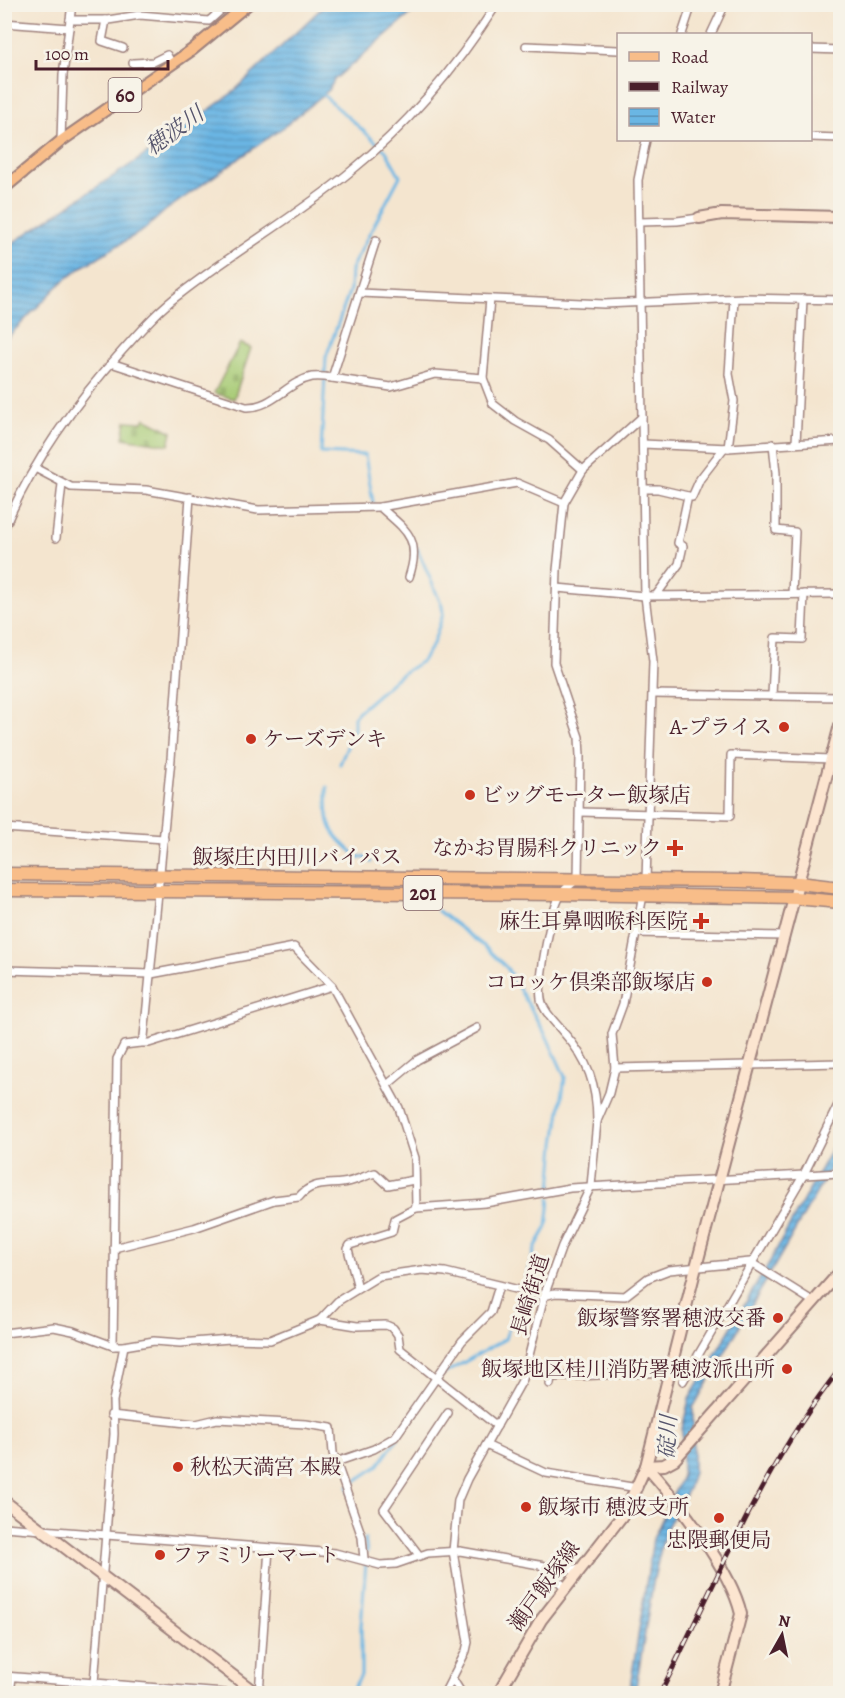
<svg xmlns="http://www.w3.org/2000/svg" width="845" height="1698" font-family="Alegreya,'Noto Serif JP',serif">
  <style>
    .cemetery { fill: url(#cemetery-stones); stroke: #78744f; stroke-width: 1.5 }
    .water { fill: url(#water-rules); stroke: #5a6a88; stroke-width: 1.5 }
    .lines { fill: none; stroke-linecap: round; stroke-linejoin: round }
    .stream { stroke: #6ab6e4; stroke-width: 3 }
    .street-casing { stroke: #9f827d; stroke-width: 10 }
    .secondary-casing { stroke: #9f827d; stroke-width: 14 }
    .primary-casing { stroke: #9f827d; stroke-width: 14 }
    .highway-casing { stroke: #9f827d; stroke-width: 15 }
    .street { stroke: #fff; stroke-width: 7 }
    .secondary { stroke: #fce5d0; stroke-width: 10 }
    .primary { stroke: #f8bd89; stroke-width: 10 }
    .highway { stroke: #f8bd89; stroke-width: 12 }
    .rail-casing { stroke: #4a1f2b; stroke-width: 5 }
    .rail { stroke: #f7f3e8; stroke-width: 3; stroke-dasharray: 9; stroke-linecap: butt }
    .poi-dot { fill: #c8321e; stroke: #f7f3e8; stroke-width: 2 }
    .labels { text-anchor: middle; stroke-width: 6; stroke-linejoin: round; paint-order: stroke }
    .shield { fill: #f7f3e8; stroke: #7e5f64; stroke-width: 1.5 }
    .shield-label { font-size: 20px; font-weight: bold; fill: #4a1f2b }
    .poi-label { font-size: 21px; fill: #4a1f2b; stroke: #f7f3e8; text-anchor: end }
    .street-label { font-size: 21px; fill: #4a1f2b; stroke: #f7f3e8 }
    .water-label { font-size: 22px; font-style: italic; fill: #55546c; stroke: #f7f3e8 }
  </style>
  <defs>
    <pattern id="cemetery-stones" width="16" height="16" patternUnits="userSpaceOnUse" patternTransform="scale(1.5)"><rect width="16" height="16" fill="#a6ca73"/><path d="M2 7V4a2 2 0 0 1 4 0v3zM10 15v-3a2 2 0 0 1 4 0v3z" fill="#90ad64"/></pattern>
    <pattern id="water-rules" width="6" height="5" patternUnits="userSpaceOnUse" patternTransform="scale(1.5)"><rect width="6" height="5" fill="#6ab6e4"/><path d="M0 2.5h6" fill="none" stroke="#5993b9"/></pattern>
  </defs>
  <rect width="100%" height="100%" fill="#f7f3e8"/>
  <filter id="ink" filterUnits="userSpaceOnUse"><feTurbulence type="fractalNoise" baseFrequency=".0167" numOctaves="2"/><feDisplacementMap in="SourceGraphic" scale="12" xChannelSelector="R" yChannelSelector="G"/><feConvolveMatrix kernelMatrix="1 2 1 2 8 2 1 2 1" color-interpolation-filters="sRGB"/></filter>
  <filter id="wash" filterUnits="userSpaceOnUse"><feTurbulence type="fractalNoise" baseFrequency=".008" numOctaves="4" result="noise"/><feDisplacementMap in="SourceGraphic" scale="24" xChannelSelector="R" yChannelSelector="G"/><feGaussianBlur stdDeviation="1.35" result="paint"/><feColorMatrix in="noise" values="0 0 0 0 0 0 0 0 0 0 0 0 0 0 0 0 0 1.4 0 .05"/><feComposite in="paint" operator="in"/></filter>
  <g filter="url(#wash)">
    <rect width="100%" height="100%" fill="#f4e5cf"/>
    <g class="cemetery">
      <polygon points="240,343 251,348 234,399 214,393"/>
      <polygon points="145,418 172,432 169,445 123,438 126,421 143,422"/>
    </g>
    <g class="water">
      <polygon points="325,5 421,5 334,80 329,90 285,126 165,211 144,230 85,265 62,282 5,340 5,248 172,137 232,93"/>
      <polygon points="840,1133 840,1152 693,1408 693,1472 688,1489 665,1531 654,1578 635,1693 629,1694 653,1539 682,1476 682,1429 689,1399 769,1263"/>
    </g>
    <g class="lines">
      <g class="stream">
        <polyline points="321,93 386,151 400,176 351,269 350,290 326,357 321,453 365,455 373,502"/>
        <polyline points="340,764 354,730 354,717 358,712 400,675 422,661 433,644 443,614 442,606 417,548"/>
        <path d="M327 787C327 828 327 830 358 857H364L371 862"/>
        <polyline points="438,911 485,947 507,968 547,1037 565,1077 555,1144 551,1189"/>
        <polyline points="523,1289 536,1246 547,1227 550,1199"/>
        <polyline points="442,1375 505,1339 520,1298"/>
        <polyline points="353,1501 348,1486 378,1466 398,1438"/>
        <polyline points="365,1539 367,1552"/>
        <polyline points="350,1694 361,1675 361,1626 366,1562"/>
      </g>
    </g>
  </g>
  <g filter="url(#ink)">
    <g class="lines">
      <defs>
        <g id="street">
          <polyline points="70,20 108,20 140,15 209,21 228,4"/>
          <polyline points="106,20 102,41 123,48"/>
          <polyline points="4,23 69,28"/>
          <polyline points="682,34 692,4"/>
          <polyline points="711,34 725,4"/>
          <polyline points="526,46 618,50"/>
          <polyline points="810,49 840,50"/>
          <polyline points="133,63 153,62 167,55 172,64"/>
          <polyline points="810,137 840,138"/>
          <polyline points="61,141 63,75 72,4"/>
          <polyline points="639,222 677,221 699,218"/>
          <polyline points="376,240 332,378 391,387 435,374 483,378 493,404 515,421 549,440 583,470"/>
          <polyline points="360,293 604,304 743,298 840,300"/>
          <path d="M111 363 246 407C273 408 287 382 312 377 319 376 326 377 332 378"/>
          <polyline points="483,378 490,299"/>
          <polyline points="796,443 803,299"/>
          <polyline points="643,444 728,448 840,441"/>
          <polyline points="773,444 776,473 776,530 795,532 792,594"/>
          <polyline points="728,448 734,401 729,374 734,299"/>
          <polyline points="35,468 71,487 146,490 258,510 380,507 517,483 564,503"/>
          <polyline points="644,489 658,489 692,497 700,479 724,448"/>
          <path d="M380 507C406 530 422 539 409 577"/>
          <path d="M4 529C32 462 74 404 122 351 140 331 158 310 180 294 235 251 297 216 350 172 407 126 457 66 497 4"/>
          <polyline points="56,538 62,484"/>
          <polyline points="557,588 645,596 840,594"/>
          <polyline points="657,594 679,564 683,546 678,543 688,496"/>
          <polyline points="653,694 840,697"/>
          <polyline points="772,695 775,638 802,639 804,594"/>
          <polyline points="580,812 730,816 731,755 831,759"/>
          <polyline points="4,828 164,839"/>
          <polyline points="646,880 653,661 645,596 638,180 646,140"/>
          <polyline points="636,933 785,936"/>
          <polyline points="4,970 151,974 294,947 332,986 399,1108 415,1158 416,1208"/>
          <polyline points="140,1043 149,1043 332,986"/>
          <polyline points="615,1068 840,1063"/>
          <polyline points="387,1085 417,1060 477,1028"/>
          <path d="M597 1121C597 1085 588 1060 564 1033 557 1024 546 1015 542 1003 536 985 551 911 561 894 564 889 573 883 578 879L580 756 579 737 554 663 557 570 564 503 583 470 642 417"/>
          <path d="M114 1248 194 1228 274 1200 299 1197C311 1182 325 1185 342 1183 353 1182 364 1176 375 1173L388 1185 414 1180"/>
          <polyline points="358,1288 348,1249 350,1245 392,1232 395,1219 416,1208 485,1203 570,1188 840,1173"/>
          <polyline points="320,1320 357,1326 386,1325 393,1328 398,1335 400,1349 497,1426"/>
          <polyline points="4,1333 54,1327 73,1331 113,1346 124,1346 154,1341 180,1343 230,1339 270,1340 320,1320 338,1301 379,1276 422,1270 445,1272 544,1296 555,1293 625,1296 648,1278 669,1270 750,1262 814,1302"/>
          <polyline points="113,1346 117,1059 124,1045 140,1043 144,1037 171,759 190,497"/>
          <polyline points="552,1377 669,1372"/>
          <polyline points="683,1381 803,1176 840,1101"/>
          <polyline points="550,1384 552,1370"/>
          <polyline points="111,1415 196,1424 217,1419 306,1424 331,1428 333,1453 362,1537 364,1559"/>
          <polyline points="486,1445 546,1473 638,1488"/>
          <polyline points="336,1462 374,1449 395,1437 462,1341 491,1312 499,1286"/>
          <polyline points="4,1527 335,1553 380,1565 396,1564 428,1553 460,1551 568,1570 580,1568"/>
          <polyline points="419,1555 384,1509 448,1413"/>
          <polyline points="544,1569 565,1587"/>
          <polyline points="4,1676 237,1694"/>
          <polyline points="452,1678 462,1694"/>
          <polyline points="94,1683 114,1434 113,1401 124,1346"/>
          <polyline points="10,1694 12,1677"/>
          <polyline points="113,1694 114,1684"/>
          <polyline points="259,1694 269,1548"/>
          <polyline points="444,1694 466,1651 468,1642 453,1551 458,1500 467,1479 523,1379 544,1296 562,1246 591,1186 597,1121 609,1093 615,1068 612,1034 623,1004 643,895"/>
        </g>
        <g id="secondary">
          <polyline points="699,218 722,214 840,217"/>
          <polyline points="4,1501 257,1694"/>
          <polyline points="498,1694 541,1620 625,1512 646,1466 664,1465 675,1459 840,1272"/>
          <path d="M720 1694 741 1614C731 1569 677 1501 646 1466L696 1267 840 725"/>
        </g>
        <polyline id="primary" points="4,188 61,141 192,50 248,4"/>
        <g id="highway">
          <polyline points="4,874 739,881 799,883 840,888"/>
          <polyline points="4,890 561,894 795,898 840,902"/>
        </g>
      </defs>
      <use href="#street" class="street-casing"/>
      <use href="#secondary" class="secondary-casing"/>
      <use href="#primary" class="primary-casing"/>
      <use href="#highway" class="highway-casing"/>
      <use href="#street" class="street"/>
      <use href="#secondary" class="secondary"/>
      <use href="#primary" class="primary"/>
      <use href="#highway" class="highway"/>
      <defs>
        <path id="rail" d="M660 1694C716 1583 762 1466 840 1369"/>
      </defs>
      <use href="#rail" class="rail-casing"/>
      <use href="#rail" class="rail"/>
    </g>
  </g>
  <g class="poi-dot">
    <circle cx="784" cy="727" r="6"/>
    <circle cx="251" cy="739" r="6"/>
    <circle cx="470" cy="795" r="6"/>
    <path d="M672 839h6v6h6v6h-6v6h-6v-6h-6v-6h6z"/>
    <path d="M698 912h6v6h6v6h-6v6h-6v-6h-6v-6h6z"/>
    <circle cx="707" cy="982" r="6"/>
    <circle cx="778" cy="1318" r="6"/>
    <circle cx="787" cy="1369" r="6"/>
    <circle cx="178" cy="1467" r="6"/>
    <circle cx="526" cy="1507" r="6"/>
    <circle cx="719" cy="1518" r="6"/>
    <circle cx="160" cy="1555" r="6"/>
  </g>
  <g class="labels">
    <g class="shield">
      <rect x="108.5" y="78" width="33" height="34" rx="4.5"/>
      <rect x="403.5" y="876" width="39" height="34" rx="4.5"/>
    </g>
    <g class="shield-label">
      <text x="125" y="102">60</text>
      <text x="423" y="900">201</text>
    </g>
    <g class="poi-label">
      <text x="772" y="734">A-プライス</text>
      <text x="263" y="746" text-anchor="start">ケーズデンキ</text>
      <text x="482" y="802" text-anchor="start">ビッグモーター飯塚店</text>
      <text x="662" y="855">なかお胃腸科クリニック</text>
      <text x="688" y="928">麻生耳鼻咽喉科医院</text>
      <text x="695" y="989">コロッケ倶楽部飯塚店</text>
      <text x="766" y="1325">飯塚警察署穂波交番</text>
      <text x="775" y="1376">飯塚地区桂川消防署穂波派出所</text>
      <text x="190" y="1474" text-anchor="start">秋松天満宮 本殿</text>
      <text x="538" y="1514" text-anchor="start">飯塚市 穂波支所</text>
      <text x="719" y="1547" text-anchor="middle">忠隈郵便局</text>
      <text x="172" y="1562" text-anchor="start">ファミリーマート</text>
    </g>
    <g class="street-label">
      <text x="297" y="864">飯塚庄内田川バイパス</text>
      <text transform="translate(530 1295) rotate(-73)" y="7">長崎街道</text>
      <text transform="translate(544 1586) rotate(-54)" y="7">瀬戸飯塚線</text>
    </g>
    <g class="water-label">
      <text transform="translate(174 130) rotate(-36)" y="8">穂波川</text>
      <text transform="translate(667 1437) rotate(-87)" y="8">碇川</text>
    </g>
  </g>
  <rect width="845" height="1698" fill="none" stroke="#f7f3e8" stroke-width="24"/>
  <rect x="617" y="33" width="195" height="108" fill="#f7f3e8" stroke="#b29e9c" stroke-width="1.5"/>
  <rect x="629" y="52" width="30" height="9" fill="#f8bd89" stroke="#b29e9c" stroke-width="1.5"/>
  <text x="671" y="63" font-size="18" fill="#4a1f2b">Road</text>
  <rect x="629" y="82" width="30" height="9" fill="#4a1f2b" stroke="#b29e9c" stroke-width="1.5"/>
  <text x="671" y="93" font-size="18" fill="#4a1f2b">Railway</text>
  <rect x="629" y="108" width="30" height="18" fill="url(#water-rules)" stroke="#b29e9c" stroke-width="1.5"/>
  <text x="671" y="123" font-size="18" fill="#4a1f2b">Water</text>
  <g transform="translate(782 1635) rotate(9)" stroke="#f7f3e8" stroke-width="4.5" paint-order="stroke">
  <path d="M0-4.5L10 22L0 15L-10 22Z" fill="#4a1f2b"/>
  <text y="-9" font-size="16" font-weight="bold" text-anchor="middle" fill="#4a1f2b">N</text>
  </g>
  <path d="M36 60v9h132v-9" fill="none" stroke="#4a1f2b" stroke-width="3"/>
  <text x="45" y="60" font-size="18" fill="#4a1f2b" stroke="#f7f3e8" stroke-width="4.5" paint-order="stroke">100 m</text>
</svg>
